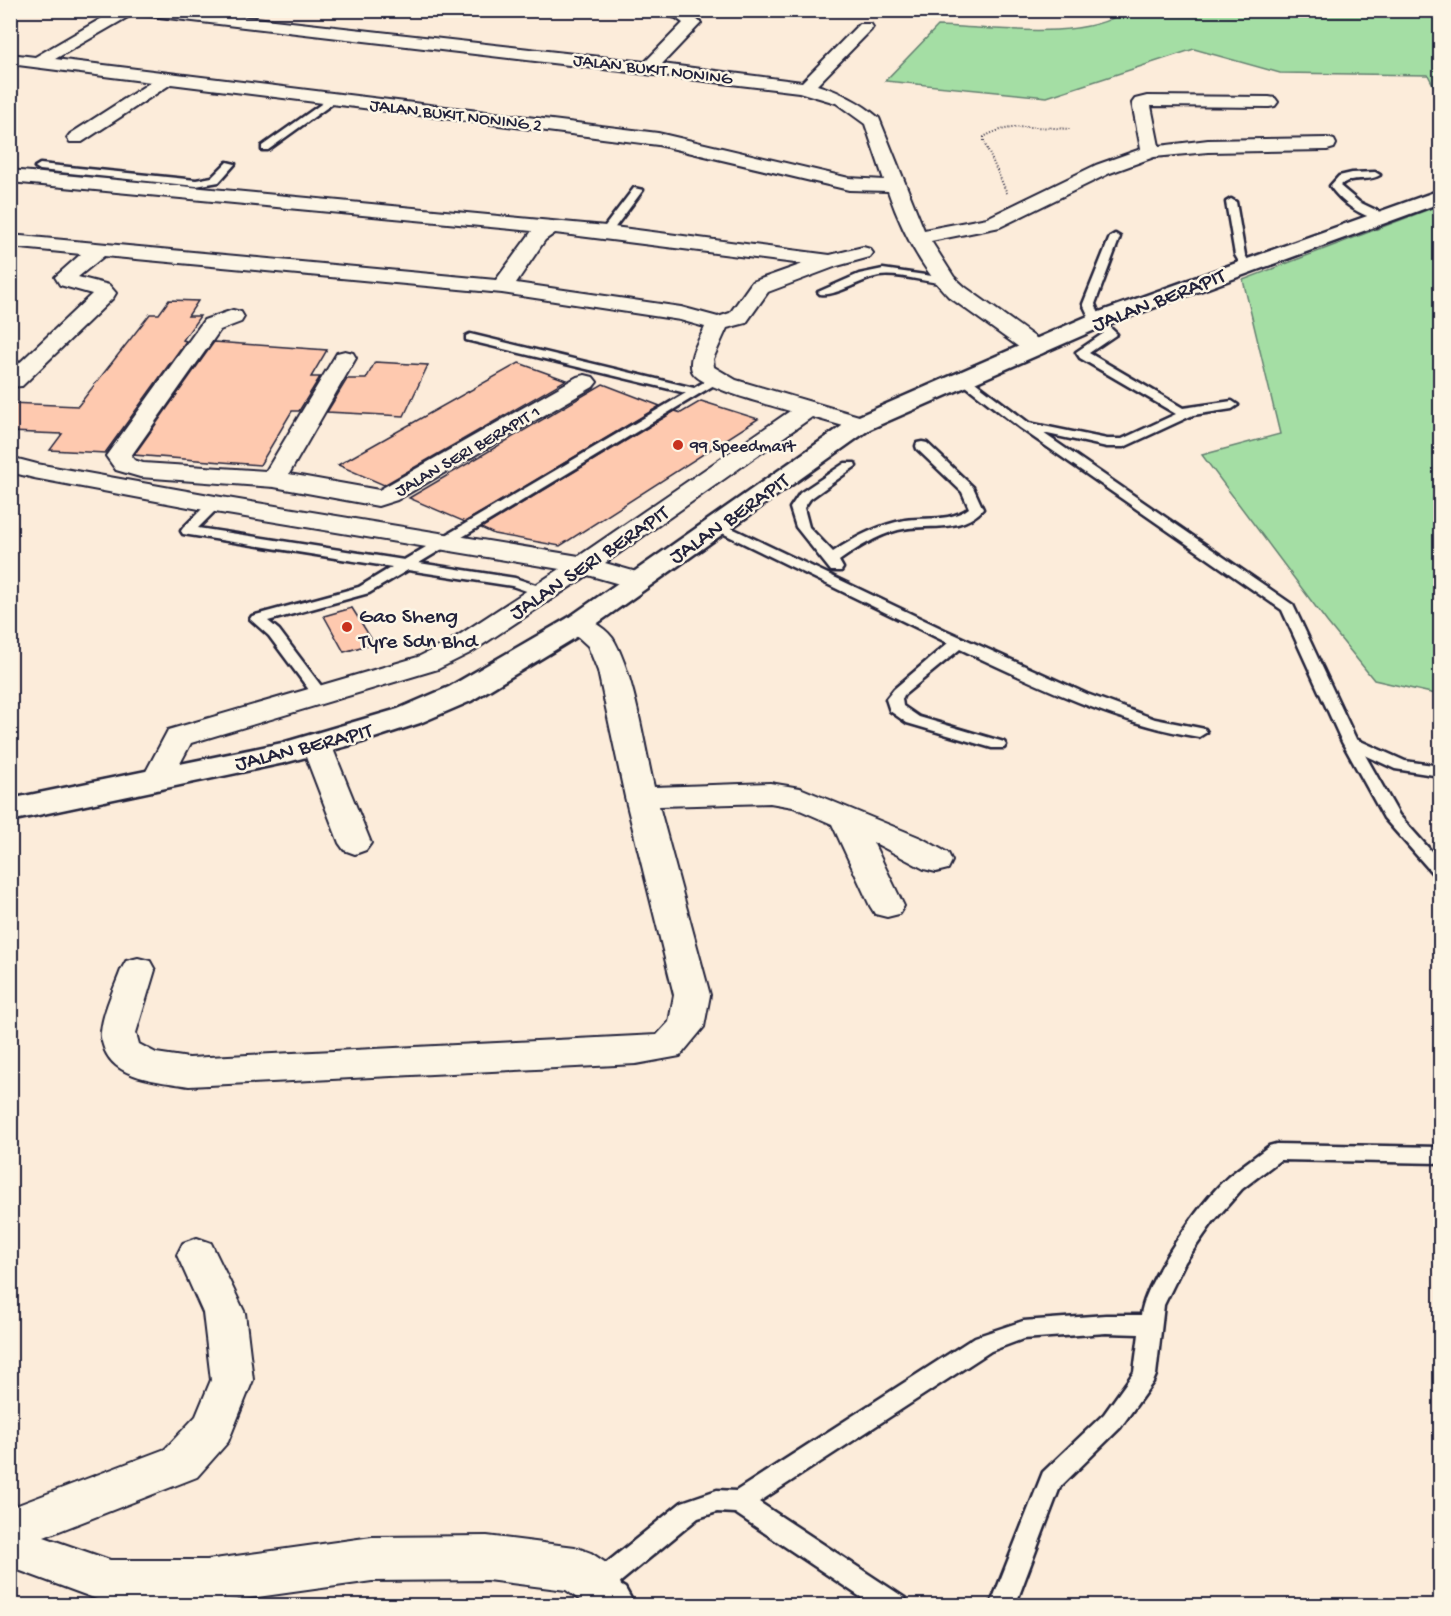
<svg xmlns="http://www.w3.org/2000/svg" width="1451" height="1616" font-family="'Gochi Hand',sans-serif">
  <style>
    .green { fill: #a4dea4; stroke: #638070; stroke-width: 1.5 }
    .building { fill: #fec9af; stroke: #22223b; stroke-width: 1.5 }
    .lines { fill: none; stroke-linecap: round; stroke-linejoin: round }
    .service-casing { stroke: #22223b; stroke-width: 5 }
    .minor-casing { stroke: #22223b; stroke-width: 4 }
    .secondary-casing { stroke: #22223b; stroke-width: 5 }
    .path { stroke: #22223b; stroke-width: 2; stroke-dasharray: 1 2; stroke-linecap: butt }
    .service { fill: #fcf5e5; fill-rule: evenodd }
    .minor { fill: #fcf5e5; fill-rule: evenodd }
    .secondary { fill: #fcf5e5; fill-rule: evenodd }
    .poi-dot { fill: #c8321e; stroke: #fcf5e5; stroke-width: 2 }
    .labels { text-anchor: middle; stroke-width: 5; stroke-linejoin: round; paint-order: stroke }
    .far-street-label { font-size: 18px; fill: #22223b; stroke: #fcf5e5 }
    .far-poi-label { font-size: 18px; fill: #22223b; stroke: #fcf5e5; text-anchor: start }
    .street-label { font-size: 22px; fill: #22223b; stroke: #fcf5e5 }
    .poi-label { font-size: 22px; fill: #22223b; stroke: #fcf5e5; text-anchor: start }
  </style>
  <rect width="100%" height="100%" fill="#fcecda"/>
  <filter id="ink" filterUnits="userSpaceOnUse"><feTurbulence type="fractalNoise" baseFrequency=".0167" numOctaves="2"/><feDisplacementMap in="SourceGraphic" scale="12" xChannelSelector="R" yChannelSelector="G"/><feConvolveMatrix kernelMatrix="1 2 1 2 8 2 1 2 1" color-interpolation-filters="sRGB"/></filter>
  <g filter="url(#ink)">
    <g class="green">
      <path d="M1124 11H1440V98L1428 75 1280 73 1194 49 1047 97 885 81 938 26C987 27 1086 42 1124 11Z"/>
      <polygon points="1440,205 1440,695 1374,680 1327,622 1202,455 1280,434 1243,280"/>
    </g>
    <g class="building">
      <polygon points="169,300 198,301 188,316 200,316 183,340 186,341 105,453 50,450 62,434 10,432 10,403 78,406 150,314 159,314"/>
      <polygon points="214,342 327,350 311,377 320,377 299,411 292,411 260,465 134,455"/>
      <polygon points="375,362 428,365 404,416 327,412 347,379 366,379"/>
      <polygon points="519,363 566,380 384,485 338,465"/>
      <polygon points="603,384 660,406 465,522 409,498"/>
      <polygon points="701,401 758,419 560,546 494,534 481,528 675,411 681,413"/>
      <polygon points="352,608 374,643 344,652 324,616"/>
    </g>
    <g class="lines">
      <defs>
        <g id="service">
          <polygon points="331,97 339,99 268,150 262,150 262,146"/>
          <polygon points="227,162 235,164 219,182 196,186 40,170 35,167 40,164 196,180 212,177"/>
          <path d="M1352 173 1375 172 1380 175C1368 183 1352 174 1340 186L1359 202 1384 214V218C1364 221 1340 201 1330 186L1339 176Z"/>
          <polygon points="634,188 643,190 610,234 602,234 602,230"/>
          <polygon points="1231,199 1236,202 1245,255 1251,265 1246,268 1242,267 1235,255 1226,202"/>
          <polygon points="1115,234 1120,237 1095,304 1101,319 1117,334 1089,353 1183,408 1232,401 1238,405 1232,409 1193,415 1124,447 1107,447 1043,433 1293,605 1356,739 1405,761 1440,766 1440,776 1395,769 1365,755 1399,815 1440,861 1440,877 1434,875 1384,818 1342,742 1282,610 1020,428 957,379 959,376 967,376 1029,423 1107,439 1122,439 1176,414 1080,358 1076,352 1104,333 1092,323 1083,304 1110,237"/>
          <path d="M883 269 946 278 952 281 946 284C927 282 897 273 879 276 862 279 835 297 820 294L818 292 859 274Z"/>
          <polygon points="470,334 694,388 714,376 722,376 724,379 419,563 515,578 548,589 550,592 548,595 538,595 512,586 408,570 369,593 268,621 279,630 328,695 320,700 315,698 269,636 250,619 252,616 359,587 392,567 183,534 181,531 183,528 210,501 215,500 222,504 198,528 404,560 686,393 466,340 466,336"/>
          <path d="M922 442 927 443 973 487 983 509C962 534 925 523 898 530 876 536 857 548 839 561L843 568 841 571H831L796 527 790 508 800 493 845 463H855L856 466 810 499 804 508 809 527 833 552C855 537 879 525 905 520 928 517 950 522 969 508L962 492 917 449 916 446 917 443Z"/>
          <path d="M717 521 945 630 1087 694 1155 719 1205 729 1207 732 1199 737C1114 723 1037 685 960 649L904 695 902 699 903 706 919 717 1004 742 1006 745 1004 748H992L907 723 890 711 886 699 894 689 948 643 712 528 710 525 712 522Z"/>
          <path d="M1276 1144 1440 1147V1163L1280 1160 1242 1189 1213 1222 1185 1262 1164 1305 1156 1375 1153 1382 1120 1428 1060 1487 1015 1606H990L1043 1472 1104 1414 1134 1372 1139 1334 1106 1333 1023 1339 991 1351 759 1502 905 1598 908 1606H874L735 1513 717 1512 698 1518 618 1584 625 1588 635 1606C616 1606 595 1606 586 1585L589 1577 682 1502 717 1490 736 1491 975 1337 1023 1321 1106 1315H1141C1145 1280 1201 1201 1228 1177 1241 1166 1256 1156 1269 1146Z"/>
        </g>
        <g id="minor">
          <path d="M116 10H185L645 62 683 23 676 18 657 13 655 10 687 11 701 23 662 64 802 82 859 24H871L873 27 871 30 817 85C841 92 860 102 879 118L924 230 987 218 1096 165 1141 149 1132 103 1135 99 1147 96 1269 97 1275 98 1278 102 1275 106 1269 107 1151 106 1159 146 1208 140 1327 138 1334 140 1336 144 1334 148 1327 150 1208 152 1154 157 1110 173 1000 227 931 241 954 277 965 287 1043 343 1046 348 1043 353 1035 355 1027 353 949 297C921 268 901 229 888 191L849 190 658 145 171 84 82 142H70L67 138 70 134 151 82 10 64V54L35 57ZM133 14 799 92 836 103 865 124 884 180 849 178 658 133 55 59Z"/>
          <path d="M10 170 606 226 830 255 863 247 870 249 873 253 870 257 837 266 768 292 746 323 727 328 713 359 714 367 736 380 869 419 873 424 869 429 861 431 812 417 605 563 647 575 651 581 647 587 637 589 588 575 470 653 438 669 191 743 168 786 157 789 146 786 142 779 168 730 418 657 450 641 560 569 215 512 34 478 10 472V457L37 464 215 496 579 556 790 411C771 405 699 388 692 371 687 357 700 339 705 327L680 320 502 293 104 256 78 277 109 285 116 293 113 298 22 386 10 387V372L92 294 60 285 55 277 81 254 10 247V235L496 280 532 231 10 182ZM555 233 803 264 752 282 730 313 718 317 681 307 516 283 545 240Z"/>
          <polygon points="233,310 241,312 244,317 241,322 220,330 131,456 134,460 143,463 266,471 334,358 337,353 345,351 353,353 356,358 289,474 379,490 577,377 585,375 593,377 597,382 593,387 397,500 378,506 274,487 140,477 116,470 106,456 204,320"/>
          <path d="M578 616C591 619 609 630 615 642 635 679 644 745 654 787L770 783 800 788 921 838 948 853 952 861 948 869 936 872 924 869 873 842 904 906 899 914 887 917 875 914 870 906 832 824 793 807 770 803 659 806 710 995 704 1027 680 1056 636 1064 189 1086C160 1081 112 1080 103 1045 102 1041 100 1036 101 1032 103 1011 114 989 121 970L126 961 138 958 150 961 155 970 136 1033 139 1044 156 1053 189 1058 657 1035 669 1022 674 995 625 797 598 671 588 646 564 624 568 618Z"/>
          <polygon points="316,735 327,737 331,744 371,843 366,850 355,854 344,850 339,843 301,744 305,737"/>
          <polygon points="197,1238 211,1243 245,1313 253,1380 228,1442 197,1477 44,1537 110,1560 207,1560 372,1537 487,1536 575,1547 591,1553 615,1569 621,1585 615,1601 603,1606 593,1606 581,1601 566,1590 487,1580 372,1581 207,1604 110,1604 10,1567 10,1508 165,1449 196,1416 211,1380 203,1313 177,1255 183,1243"/>
        </g>
        <polygon id="secondary" points="1440,190 1440,203 1104,326 870,429 588,630 471,701 420,723 362,742 284,763 10,821 10,799 282,743 398,709 449,687 568,618 852,419 1088,316"/>
      </defs>
      <use href="#service" class="service-casing"/>
      <use href="#minor" class="minor-casing"/>
      <use href="#secondary" class="secondary-casing"/>
      <path class="path" d="M1007 193 984 142V137C1008 122 1044 128 1071 129"/>
      <use href="#service" class="service"/>
      <use href="#minor" class="minor"/>
      <use href="#secondary" class="secondary"/>
    </g>
  </g>
  <g class="poi-dot">
    <circle cx="678" cy="445" r="6"/>
    <circle cx="347" cy="627" r="6"/>
  </g>
  <g class="labels">
    <g class="far-street-label">
      <text transform="translate(653 68) rotate(7)" y="6">JALAN BUKIT NONING</text>
      <text transform="translate(456 114) rotate(7)" y="6">JALAN BUKIT NONING 2</text>
      <text transform="translate(467 450) rotate(-30)" y="6">JALAN SERI BERAPIT 1</text>
    </g>
    <g class="far-poi-label">
      <text x="690" y="451">99 Speedmart</text>
    </g>
    <g class="street-label">
      <text transform="translate(1158 298) rotate(-21)" y="8">JALAN BERAPIT</text>
      <text transform="translate(728 517) rotate(-35)" y="8">JALAN BERAPIT</text>
      <text transform="translate(588 561) rotate(-34)" y="8">JALAN SERI BERAPIT</text>
      <text transform="translate(303 745) rotate(-14)" y="8">JALAN BERAPIT</text>
    </g>
    <g class="poi-label">
      <text x="359" y="622">Gao Sheng<tspan x="359" dy="25">Tyre Sdn Bhd</tspan></text>
    </g>
  </g>
  <rect width="1451" height="1616" fill="none" stroke="#fcf5e5" stroke-width="36"/>
  <rect x="18" y="18" width="1415" height="1580" fill="none" stroke="#22223b" stroke-width="2" filter="url(#ink)"/>
</svg>
